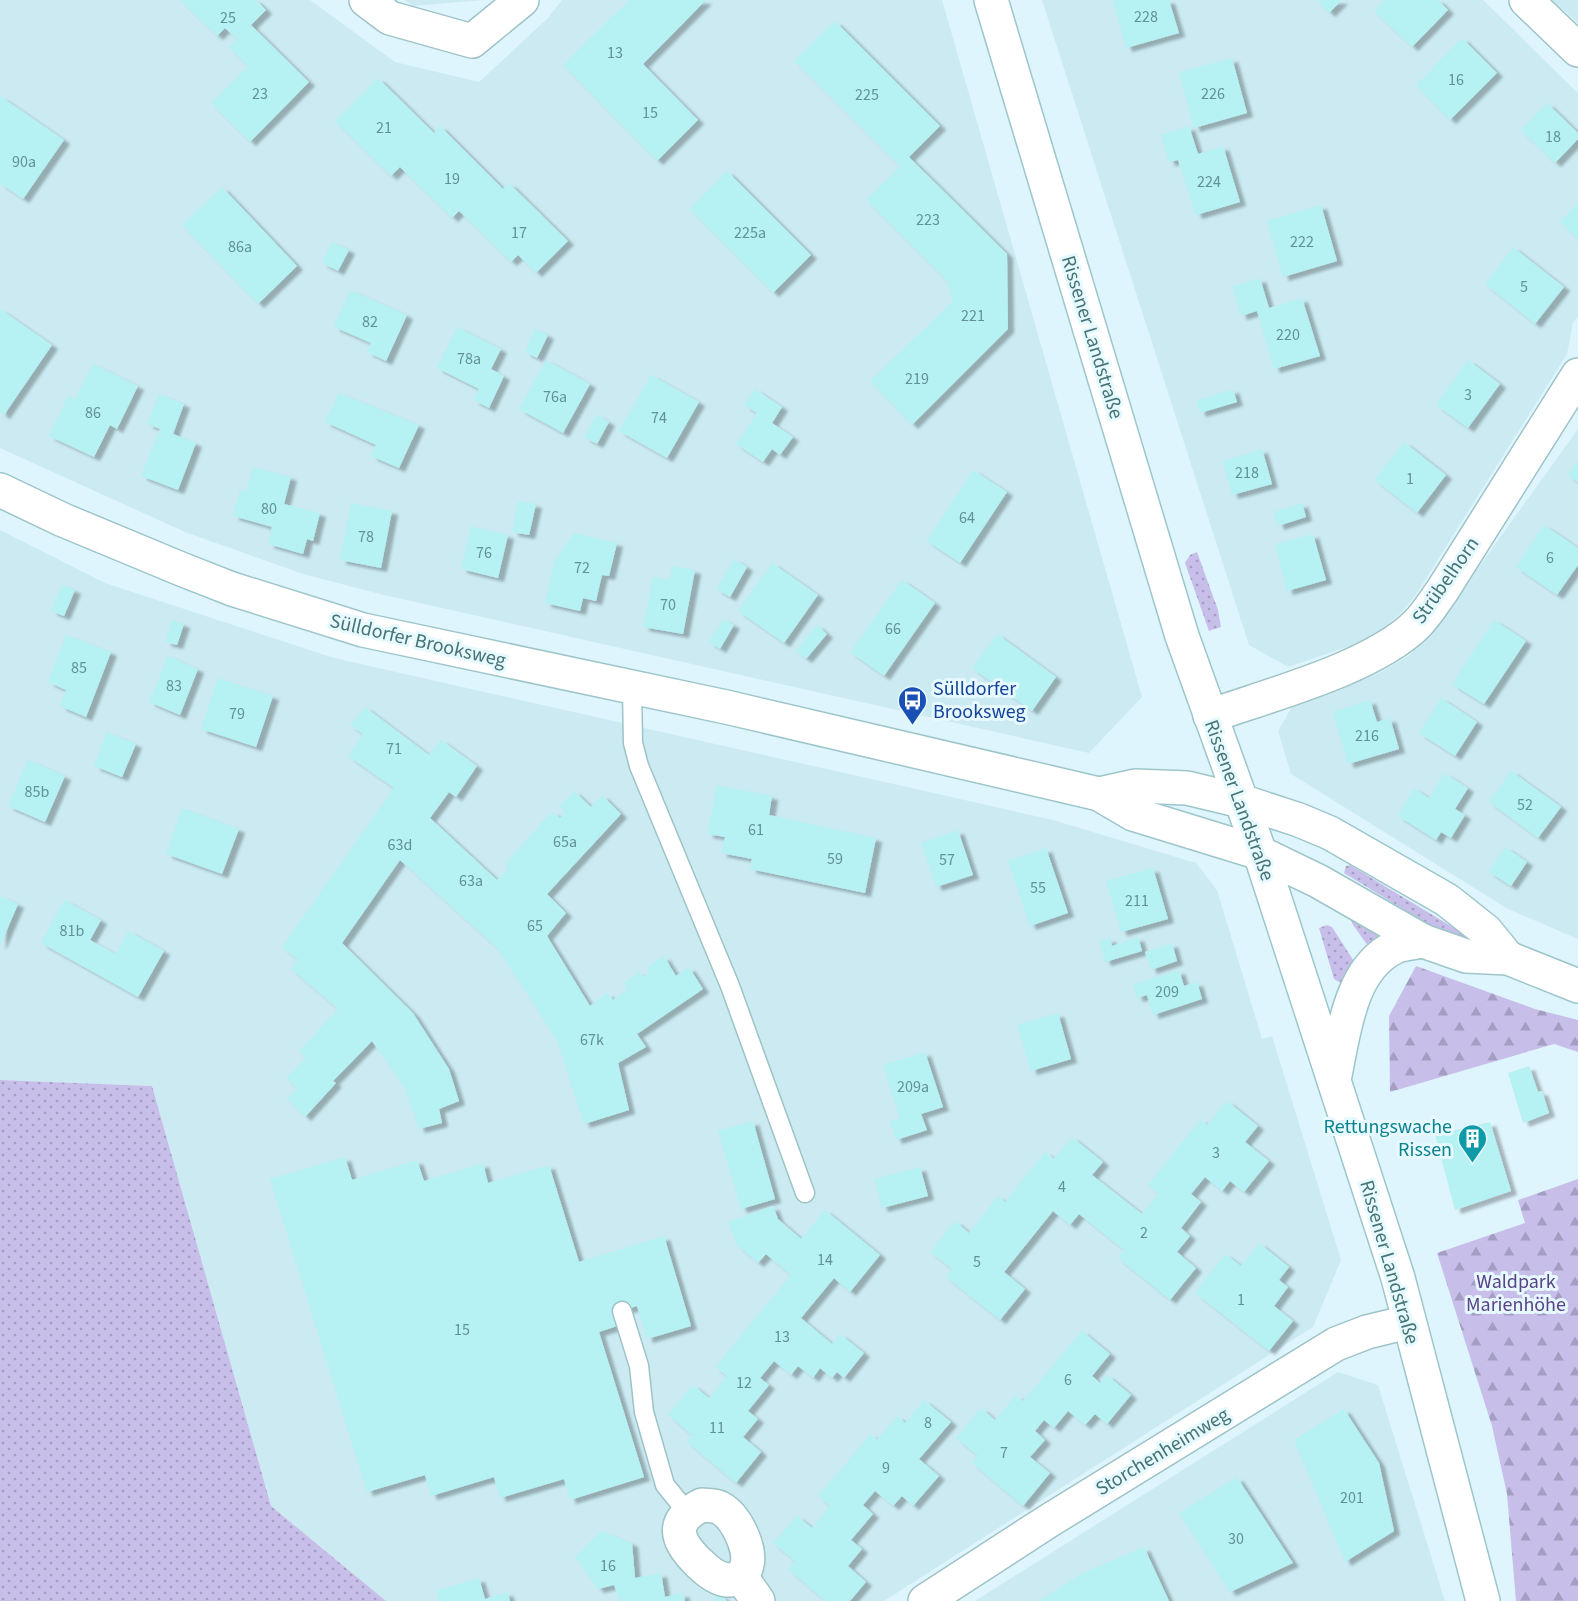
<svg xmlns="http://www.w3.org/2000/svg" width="1578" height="1601" font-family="'Source Sans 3',sans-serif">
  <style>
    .residential { fill: #cbeaf2 }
    .grass { fill: url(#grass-dots) }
    .forest { fill: url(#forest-firs) }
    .building { fill: #b6f1f3; filter: url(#shadow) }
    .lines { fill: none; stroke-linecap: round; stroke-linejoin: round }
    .lane-casing { stroke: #9ec3c6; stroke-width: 21 }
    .street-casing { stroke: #9ec3c6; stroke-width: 36 }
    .secondary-casing { stroke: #9dc6ca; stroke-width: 36 }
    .lane { stroke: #fff; stroke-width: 18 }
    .street { stroke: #fff; stroke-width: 33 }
    .secondary { stroke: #fff; stroke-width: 33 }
    .labels { text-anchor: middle; stroke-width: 6; stroke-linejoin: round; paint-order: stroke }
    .number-label { font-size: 16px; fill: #629394 }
    .street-label { font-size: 20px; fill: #467474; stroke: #e6f9ff }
    .transit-label { font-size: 20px; fill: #164399; stroke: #e6f9ff; text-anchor: start }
    .culture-label { font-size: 20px; fill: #0d838f; stroke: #e6f9ff; text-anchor: end }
    .park-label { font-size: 20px; fill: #5a4386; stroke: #e6f9ff }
  </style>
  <defs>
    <pattern id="grass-dots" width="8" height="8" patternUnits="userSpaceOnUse" patternTransform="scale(1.5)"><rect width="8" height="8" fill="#c8beea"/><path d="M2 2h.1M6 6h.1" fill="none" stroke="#a49fc2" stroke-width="1.8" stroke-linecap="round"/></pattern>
    <pattern id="forest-firs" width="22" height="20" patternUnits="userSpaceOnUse" patternTransform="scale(1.5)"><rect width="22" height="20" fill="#c8beea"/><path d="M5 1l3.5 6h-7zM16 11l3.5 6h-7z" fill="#a49fc2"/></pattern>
    <filter id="shadow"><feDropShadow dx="6" dy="4" stdDeviation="1.5" flood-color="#0004"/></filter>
  </defs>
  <rect width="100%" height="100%" fill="#dff5fd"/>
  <g class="residential">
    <polygon points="0,0 310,0 395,62 479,82 548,18 562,0 942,0 1142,697 1089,753 384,595 303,574 185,532 0,448"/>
    <polygon points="404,0 483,0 413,6"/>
    <polygon points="1042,0 1483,0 1578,93 1578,317 1573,322 1567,354 1417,593 1402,612 1382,630 1362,642 1288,667 1249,645"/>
    <polygon points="1552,0 1578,0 1578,23"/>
    <polygon points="1578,429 1578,939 1508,909 1291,774 1278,731 1293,705 1381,672 1410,655 1435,628"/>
    <polygon points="0,530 105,583 334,658 1053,820 1196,863 1217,890 1262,1039 1272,1036 1341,1260 1313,1327 884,1601 386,1601 271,1506 152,1086 0,1080"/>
    <polygon points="1338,1372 1378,1385 1445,1601 975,1601"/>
  </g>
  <g class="grass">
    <polygon points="1197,552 1218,610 1221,627 1209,631 1185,563 1190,555"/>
    <polygon points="1350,865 1464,934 1467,939 1459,943 1344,873 1346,866"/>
    <polygon points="1344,904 1385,936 1371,950 1353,925"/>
    <polygon points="1327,925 1332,927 1357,966 1348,980 1341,983 1334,979 1319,928"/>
    <polygon points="0,1080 152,1086 271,1506 386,1601 0,1601"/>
  </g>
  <g class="forest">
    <polygon points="1416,966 1535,1009 1578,1020 1578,1052 1554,1044 1390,1092 1389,1016"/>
    <polygon points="1578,1179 1578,1601 1516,1601 1507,1494 1492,1426 1437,1253 1525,1223 1518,1200"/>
  </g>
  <g class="building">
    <polygon points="180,0 256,0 266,10 251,25 309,82 250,142 211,103 248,66 229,47 237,39 225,28 217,36"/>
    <polygon points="629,0 706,0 643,64 698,120 657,161 563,65"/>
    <polygon points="1113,0 1169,0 1179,33 1126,48"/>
    <polygon points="1317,0 1342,0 1329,13"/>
    <polygon points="1384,0 1438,0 1448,10 1412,47 1374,11"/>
    <polygon points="835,21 940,126 909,157 1007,254 1008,329 912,425 870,381 953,301 947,281 866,200 900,167 794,61"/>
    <polygon points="1462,38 1497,73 1450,120 1416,85"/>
    <polygon points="1232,58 1247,113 1194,128 1179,72"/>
    <polygon points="378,78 434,133 440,126 503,189 509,183 568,241 536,273 518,255 511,262 459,211 452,218 400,167 391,176 335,121"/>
    <polygon points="0,96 64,140 23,199 0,183"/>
    <polygon points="1547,103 1578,133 1578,139 1555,163 1521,130"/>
    <polygon points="1189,126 1198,154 1223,146 1240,202 1196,215 1178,160 1169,162 1161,135"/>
    <polygon points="727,171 811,255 773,293 689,209"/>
    <polygon points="222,187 297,266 258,304 182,225"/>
    <polygon points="1578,203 1578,240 1560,221"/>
    <polygon points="1321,205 1337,261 1283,277 1267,221"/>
    <polygon points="332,242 349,250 338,271 322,263"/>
    <polygon points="1513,247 1564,287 1535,324 1485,284"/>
    <polygon points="1260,278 1269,308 1302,298 1320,356 1274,369 1257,311 1241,316 1232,287"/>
    <polygon points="350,290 407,315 386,361 367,352 371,343 334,327"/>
    <polygon points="0,309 52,345 4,415 0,412"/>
    <polygon points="457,327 501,349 491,369 504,376 489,408 473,400 479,389 437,368"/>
    <polygon points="535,329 548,335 537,358 525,352"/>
    <polygon points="546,360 590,384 563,433 519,409"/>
    <polygon points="1468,360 1500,384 1468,428 1436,405"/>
    <polygon points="93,364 138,386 117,429 110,425 94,457 49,436 68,396 75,399"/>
    <polygon points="651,375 699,402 667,458 619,431"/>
    <polygon points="755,389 782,407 772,423 793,437 780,455 772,449 763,462 736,444 757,413 744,405"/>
    <polygon points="1233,389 1237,402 1200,413 1196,401"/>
    <polygon points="339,393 419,425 399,468 371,456 376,445 325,422"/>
    <polygon points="159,394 184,404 173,434 196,443 178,490 141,476 160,429 147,424"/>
    <polygon points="596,415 609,422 597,444 584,437"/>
    <polygon points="1404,442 1446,475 1417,513 1375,480"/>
    <polygon points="1262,449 1272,484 1232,495 1223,461"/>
    <polygon points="1578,461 1578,482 1568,475"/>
    <polygon points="253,467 291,477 284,504 320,513 313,541 307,539 303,554 268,544 272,527 233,516 240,490 246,492"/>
    <polygon points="973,470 1007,492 960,563 927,541"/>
    <polygon points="518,501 536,504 529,535 512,532"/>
    <polygon points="351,503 392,511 381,568 340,560"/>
    <polygon points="1302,503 1306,517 1278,526 1274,512"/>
    <polygon points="1544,525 1578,548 1578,565 1557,595 1516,567"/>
    <polygon points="471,526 508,535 498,578 461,569"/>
    <polygon points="574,533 617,543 609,576 602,575 596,601 583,598 580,611 545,603 555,560"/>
    <polygon points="1313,534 1326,580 1287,591 1275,544"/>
    <polygon points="734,559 747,567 730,597 716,589"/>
    <polygon points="772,563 818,595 784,643 738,611"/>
    <polygon points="672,566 695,570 683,634 643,627 653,577 669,580"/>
    <polygon points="902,580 935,603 884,676 850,652"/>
    <polygon points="62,585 75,590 64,616 51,611"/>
    <polygon points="723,619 734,625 720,649 709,642"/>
    <polygon points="172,620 184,624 177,645 165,642"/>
    <polygon points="1494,620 1526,641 1484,704 1452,684"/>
    <polygon points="817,625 827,634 806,659 796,651"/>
    <polygon points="997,634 1056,677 1032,711 972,668"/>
    <polygon points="66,635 111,652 86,717 60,706 66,690 48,682"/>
    <polygon points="168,656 198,669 180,715 149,702"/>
    <polygon points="218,678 273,696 256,747 201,729"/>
    <polygon points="1441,698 1477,722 1455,756 1419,733"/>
    <polygon points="1370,700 1377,722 1390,718 1399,749 1348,764 1333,712"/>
    <polygon points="365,707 429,755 441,740 477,766 456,797 449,792 430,818 497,880 507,870 506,863 544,820 553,812 560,818 566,813 559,806 574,791 591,807 602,795 621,814 547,894 566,913 547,936 590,1006 607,993 613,1000 627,989 624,983 639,972 644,977 650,972 647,967 664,956 676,976 689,967 703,989 637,1034 646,1047 618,1063 629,1110 584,1124 557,1040 497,948 400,860 342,943 413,1013 449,1069 459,1101 439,1109 442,1123 419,1129 405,1088 372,1041 333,1081 336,1083 305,1117 287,1098 298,1089 286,1078 306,1058 299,1051 338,1009 291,969 298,960 282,947 394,788 348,756 363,734 350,725"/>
    <polygon points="107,732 136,744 122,777 94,766"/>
    <polygon points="28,760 65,776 45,822 8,806"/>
    <polygon points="1511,771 1561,807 1538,838 1489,802"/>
    <polygon points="1444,773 1468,788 1455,809 1465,815 1451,838 1441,832 1436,840 1398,816 1414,788 1429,798"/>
    <polygon points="717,785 772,796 769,815 876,838 865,893 750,869 752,859 721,853 725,837 707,834"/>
    <polygon points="182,808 239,829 222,874 166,854"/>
    <polygon points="958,830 973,875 936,887 921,843"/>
    <polygon points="1505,847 1527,862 1511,886 1489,872"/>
    <polygon points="1046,848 1068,913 1030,926 1008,861"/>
    <polygon points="1153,868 1168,919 1121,932 1106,881"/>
    <polygon points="0,896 18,904 0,946"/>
    <polygon points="64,900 101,920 90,940 116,954 128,931 164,951 138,997 41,943"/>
    <polygon points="1138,937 1142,951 1105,962 1099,941 1110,938 1112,946"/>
    <polygon points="1172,943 1177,961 1151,970 1145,952"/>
    <polygon points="1179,970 1184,986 1197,982 1202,999 1153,1015 1147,995 1137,998 1133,984"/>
    <polygon points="1058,1013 1071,1059 1031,1071 1017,1025"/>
    <polygon points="925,1052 943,1107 921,1114 927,1130 896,1140 890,1121 900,1119 883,1065"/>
    <polygon points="1529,1066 1538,1092 1542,1091 1549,1113 1523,1123 1508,1073"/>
    <polygon points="1227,1101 1258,1126 1245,1142 1269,1161 1244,1192 1230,1181 1222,1191 1205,1177 1191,1194 1201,1202 1181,1228 1190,1236 1177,1252 1196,1268 1170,1300 1118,1258 1124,1250 1079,1214 1070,1225 1053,1211 1004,1272 1025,1289 1000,1320 946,1277 952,1269 930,1252 955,1221 969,1233 998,1196 1005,1202 1045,1152 1054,1159 1072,1137 1103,1162 1092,1175 1142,1214 1158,1194 1148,1185 1201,1119 1207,1125"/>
    <polygon points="753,1121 775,1199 741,1209 718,1131"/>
    <polygon points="1490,1122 1511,1191 1455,1210 1435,1135"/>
    <polygon points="345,1157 352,1180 417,1160 424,1181 483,1163 488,1183 549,1165 579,1262 664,1236 691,1326 647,1339 637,1306 613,1314 617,1326 599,1332 644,1477 570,1500 564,1479 500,1498 494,1477 431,1496 425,1475 367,1492 270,1179"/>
    <polygon points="920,1167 928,1196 882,1208 874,1179"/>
    <polygon points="773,1206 778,1219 801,1239 825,1210 880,1255 850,1292 834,1278 801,1318 832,1344 840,1334 864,1353 844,1378 837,1372 832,1378 820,1368 813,1378 798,1366 791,1375 774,1361 760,1378 769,1385 748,1411 758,1419 743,1437 761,1452 736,1483 687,1442 692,1435 668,1415 693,1385 709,1398 727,1376 715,1367 791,1275 766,1254 758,1263 737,1245 728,1222"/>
    <polygon points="1259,1243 1289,1267 1279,1280 1288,1287 1274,1306 1293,1321 1269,1351 1195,1293 1225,1254 1241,1266"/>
    <polygon points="1082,1331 1110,1354 1092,1376 1100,1383 1107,1375 1131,1395 1107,1424 1095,1414 1085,1425 1068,1411 1054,1428 1044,1420 1035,1431 1045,1440 1030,1457 1050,1473 1023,1506 972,1463 978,1456 956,1438 981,1408 995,1420 1016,1395 1023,1401"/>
    <polygon points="924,1400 951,1422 919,1459 939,1476 913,1506 902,1496 893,1506 875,1491 863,1505 873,1514 851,1540 862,1549 848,1566 866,1582 850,1601 825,1601 788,1569 795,1561 773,1543 797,1516 812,1528 830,1506 818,1496 871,1434 877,1440 897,1416 905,1423"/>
    <polygon points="1344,1409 1379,1463 1394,1531 1345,1562 1294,1440"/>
    <polygon points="1237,1477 1293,1563 1230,1592 1179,1513"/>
    <polygon points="601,1531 632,1543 635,1578 661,1573 665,1597 683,1593 685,1601 620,1601 614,1585 598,1589 575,1557"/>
    <polygon points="1144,1547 1169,1601 1039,1601 1081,1574"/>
    <polygon points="479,1578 485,1599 507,1592 510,1601 439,1601 436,1591"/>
    <polygon points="720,1594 727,1601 714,1601"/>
  </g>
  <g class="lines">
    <defs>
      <g id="lane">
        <polyline points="632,689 633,743 639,766 730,986 805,1193"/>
        <polyline points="622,1311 639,1366 644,1412 665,1485 687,1512"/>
      </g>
      <g id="street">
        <polyline points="366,0 390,18 472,41 522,0"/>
        <polyline points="1526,0 1578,50"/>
        <path d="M1210 716C1269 695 1373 668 1417 624 1426 615 1434 602 1442 591L1578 375"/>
        <path d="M702 1505C707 1506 715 1505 720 1508 736 1516 751 1548 747 1565 746 1570 743 1574 742 1578 737 1579 732 1580 727 1580 717 1579 706 1570 699 1563 676 1541 669 1521 702 1505Z"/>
        <polyline points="742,1578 758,1601"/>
        <polyline points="925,1601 1050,1520 1336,1344 1367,1332 1408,1322"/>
      </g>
      <g id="secondary">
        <polyline points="991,0 1182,636 1260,853 1398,1278 1483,1601"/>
        <polyline points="0,490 63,520 181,569 232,589 363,630 726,707 1099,794 1133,814 1260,853 1318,881 1423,941 1466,956 1508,958 1578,986"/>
        <polyline points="1099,794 1135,786 1187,788 1241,801 1299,820 1330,833 1447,900 1486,931 1508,958"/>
        <path d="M1335 1075C1344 1032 1350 968 1395 947 1403 943 1414 943 1423 941"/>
      </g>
    </defs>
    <use href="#lane" class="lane-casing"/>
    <use href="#street" class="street-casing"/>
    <use href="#secondary" class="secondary-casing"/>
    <use href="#lane" class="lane"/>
    <use href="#street" class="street"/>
    <use href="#secondary" class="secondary"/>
  </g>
  <defs>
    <symbol id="bus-pin" viewBox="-11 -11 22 30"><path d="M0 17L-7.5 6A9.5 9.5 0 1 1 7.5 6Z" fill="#1a4fb4" stroke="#e6f9ff"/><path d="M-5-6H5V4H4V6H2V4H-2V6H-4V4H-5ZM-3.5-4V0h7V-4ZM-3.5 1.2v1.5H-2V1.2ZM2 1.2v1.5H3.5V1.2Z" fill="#fff"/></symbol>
    <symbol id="building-pin" viewBox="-11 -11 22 30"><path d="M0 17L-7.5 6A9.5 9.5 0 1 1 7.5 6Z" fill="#0f9aa8" stroke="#e6f9ff"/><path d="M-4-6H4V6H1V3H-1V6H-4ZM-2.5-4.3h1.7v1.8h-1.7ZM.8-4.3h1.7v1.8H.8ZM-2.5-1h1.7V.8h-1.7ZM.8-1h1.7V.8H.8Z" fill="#fff"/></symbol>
  </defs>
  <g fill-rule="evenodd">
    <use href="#bus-pin" x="896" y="684" width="33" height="45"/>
    <use href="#building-pin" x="1456" y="1122" width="33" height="45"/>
  </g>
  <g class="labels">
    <g class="number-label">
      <text x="1146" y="22">228</text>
      <text x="228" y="23">25</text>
      <text x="615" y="58">13</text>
      <text x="1456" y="85">16</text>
      <text x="260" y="99">23</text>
      <text x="1213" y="99">226</text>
      <text x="867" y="100">225</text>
      <text x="650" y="118">15</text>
      <text x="384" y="133">21</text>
      <text x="1553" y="142">18</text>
      <text x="24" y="167">90a</text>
      <text x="452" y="184">19</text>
      <text x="1209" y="187">224</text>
      <text x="928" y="225">223</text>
      <text x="519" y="238">17</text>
      <text x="750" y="238">225a</text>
      <text x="1302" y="247">222</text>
      <text x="240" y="252">86a</text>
      <text x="1524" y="292">5</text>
      <text x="973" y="321">221</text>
      <text x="370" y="327">82</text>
      <text x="1288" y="340">220</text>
      <text x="469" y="364">78a</text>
      <text x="917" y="384">219</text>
      <text x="1468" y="400">3</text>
      <text x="555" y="402">76a</text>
      <text x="93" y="418">86</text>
      <text x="659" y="423">74</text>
      <text x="1247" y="478">218</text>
      <text x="1410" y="484">1</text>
      <text x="269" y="514">80</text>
      <text x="967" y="523">64</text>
      <text x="366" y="542">78</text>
      <text x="484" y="558">76</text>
      <text x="1550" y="563">6</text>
      <text x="582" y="573">72</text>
      <text x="668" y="610">70</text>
      <text x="893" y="634">66</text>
      <text x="79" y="673">85</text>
      <text x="174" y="691">83</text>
      <text x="237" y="719">79</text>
      <text x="1367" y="741">216</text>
      <text x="394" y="754">71</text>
      <text x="37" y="797">85b</text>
      <text x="1525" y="810">52</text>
      <text x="756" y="835">61</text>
      <text x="565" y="847">65a</text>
      <text x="400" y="850">63d</text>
      <text x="835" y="864">59</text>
      <text x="947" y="865">57</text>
      <text x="471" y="886">63a</text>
      <text x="1038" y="893">55</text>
      <text x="1137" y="906">211</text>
      <text x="535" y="931">65</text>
      <text x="72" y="936">81b</text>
      <text x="1167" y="997">209</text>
      <text x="592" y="1045">67k</text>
      <text x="913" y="1092">209a</text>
      <text x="1216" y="1158">3</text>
      <text x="1062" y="1192">4</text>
      <text x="1144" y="1238">2</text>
      <text x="825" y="1265">14</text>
      <text x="977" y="1267">5</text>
      <text x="1241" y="1305">1</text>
      <text x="462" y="1335">15</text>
      <text x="782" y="1342">13</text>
      <text x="1068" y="1385">6</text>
      <text x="744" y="1388">12</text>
      <text x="928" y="1428">8</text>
      <text x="717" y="1433">11</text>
      <text x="1004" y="1458">7</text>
      <text x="886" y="1473">9</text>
      <text x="1352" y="1503">201</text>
      <text x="1236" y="1544">30</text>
      <text x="608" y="1571">16</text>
    </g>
    <g class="street-label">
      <text transform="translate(1093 337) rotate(73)" y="7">Rissener Landstraße</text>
      <text transform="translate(1445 580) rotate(-55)" y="7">Strübelhorn</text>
      <text transform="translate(418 640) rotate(13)" y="7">Sülldorfer Brooksweg</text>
      <text transform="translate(1240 800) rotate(70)" y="7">Rissener Landstraße</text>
      <text transform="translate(1390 1262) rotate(74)" y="7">Rissener Landstraße</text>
      <text transform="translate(1162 1451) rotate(-31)" y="7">Storchenheimweg</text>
    </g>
    <g class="transit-label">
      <text x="933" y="695">Sülldorfer<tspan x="933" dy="23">Brooksweg</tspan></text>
    </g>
    <g class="culture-label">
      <text x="1452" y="1133">Rettungswache<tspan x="1452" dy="23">Rissen</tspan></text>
    </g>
    <g class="park-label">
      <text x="1516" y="1288">Waldpark<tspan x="1516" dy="23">Marienhöhe</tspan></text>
    </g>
  </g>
</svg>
